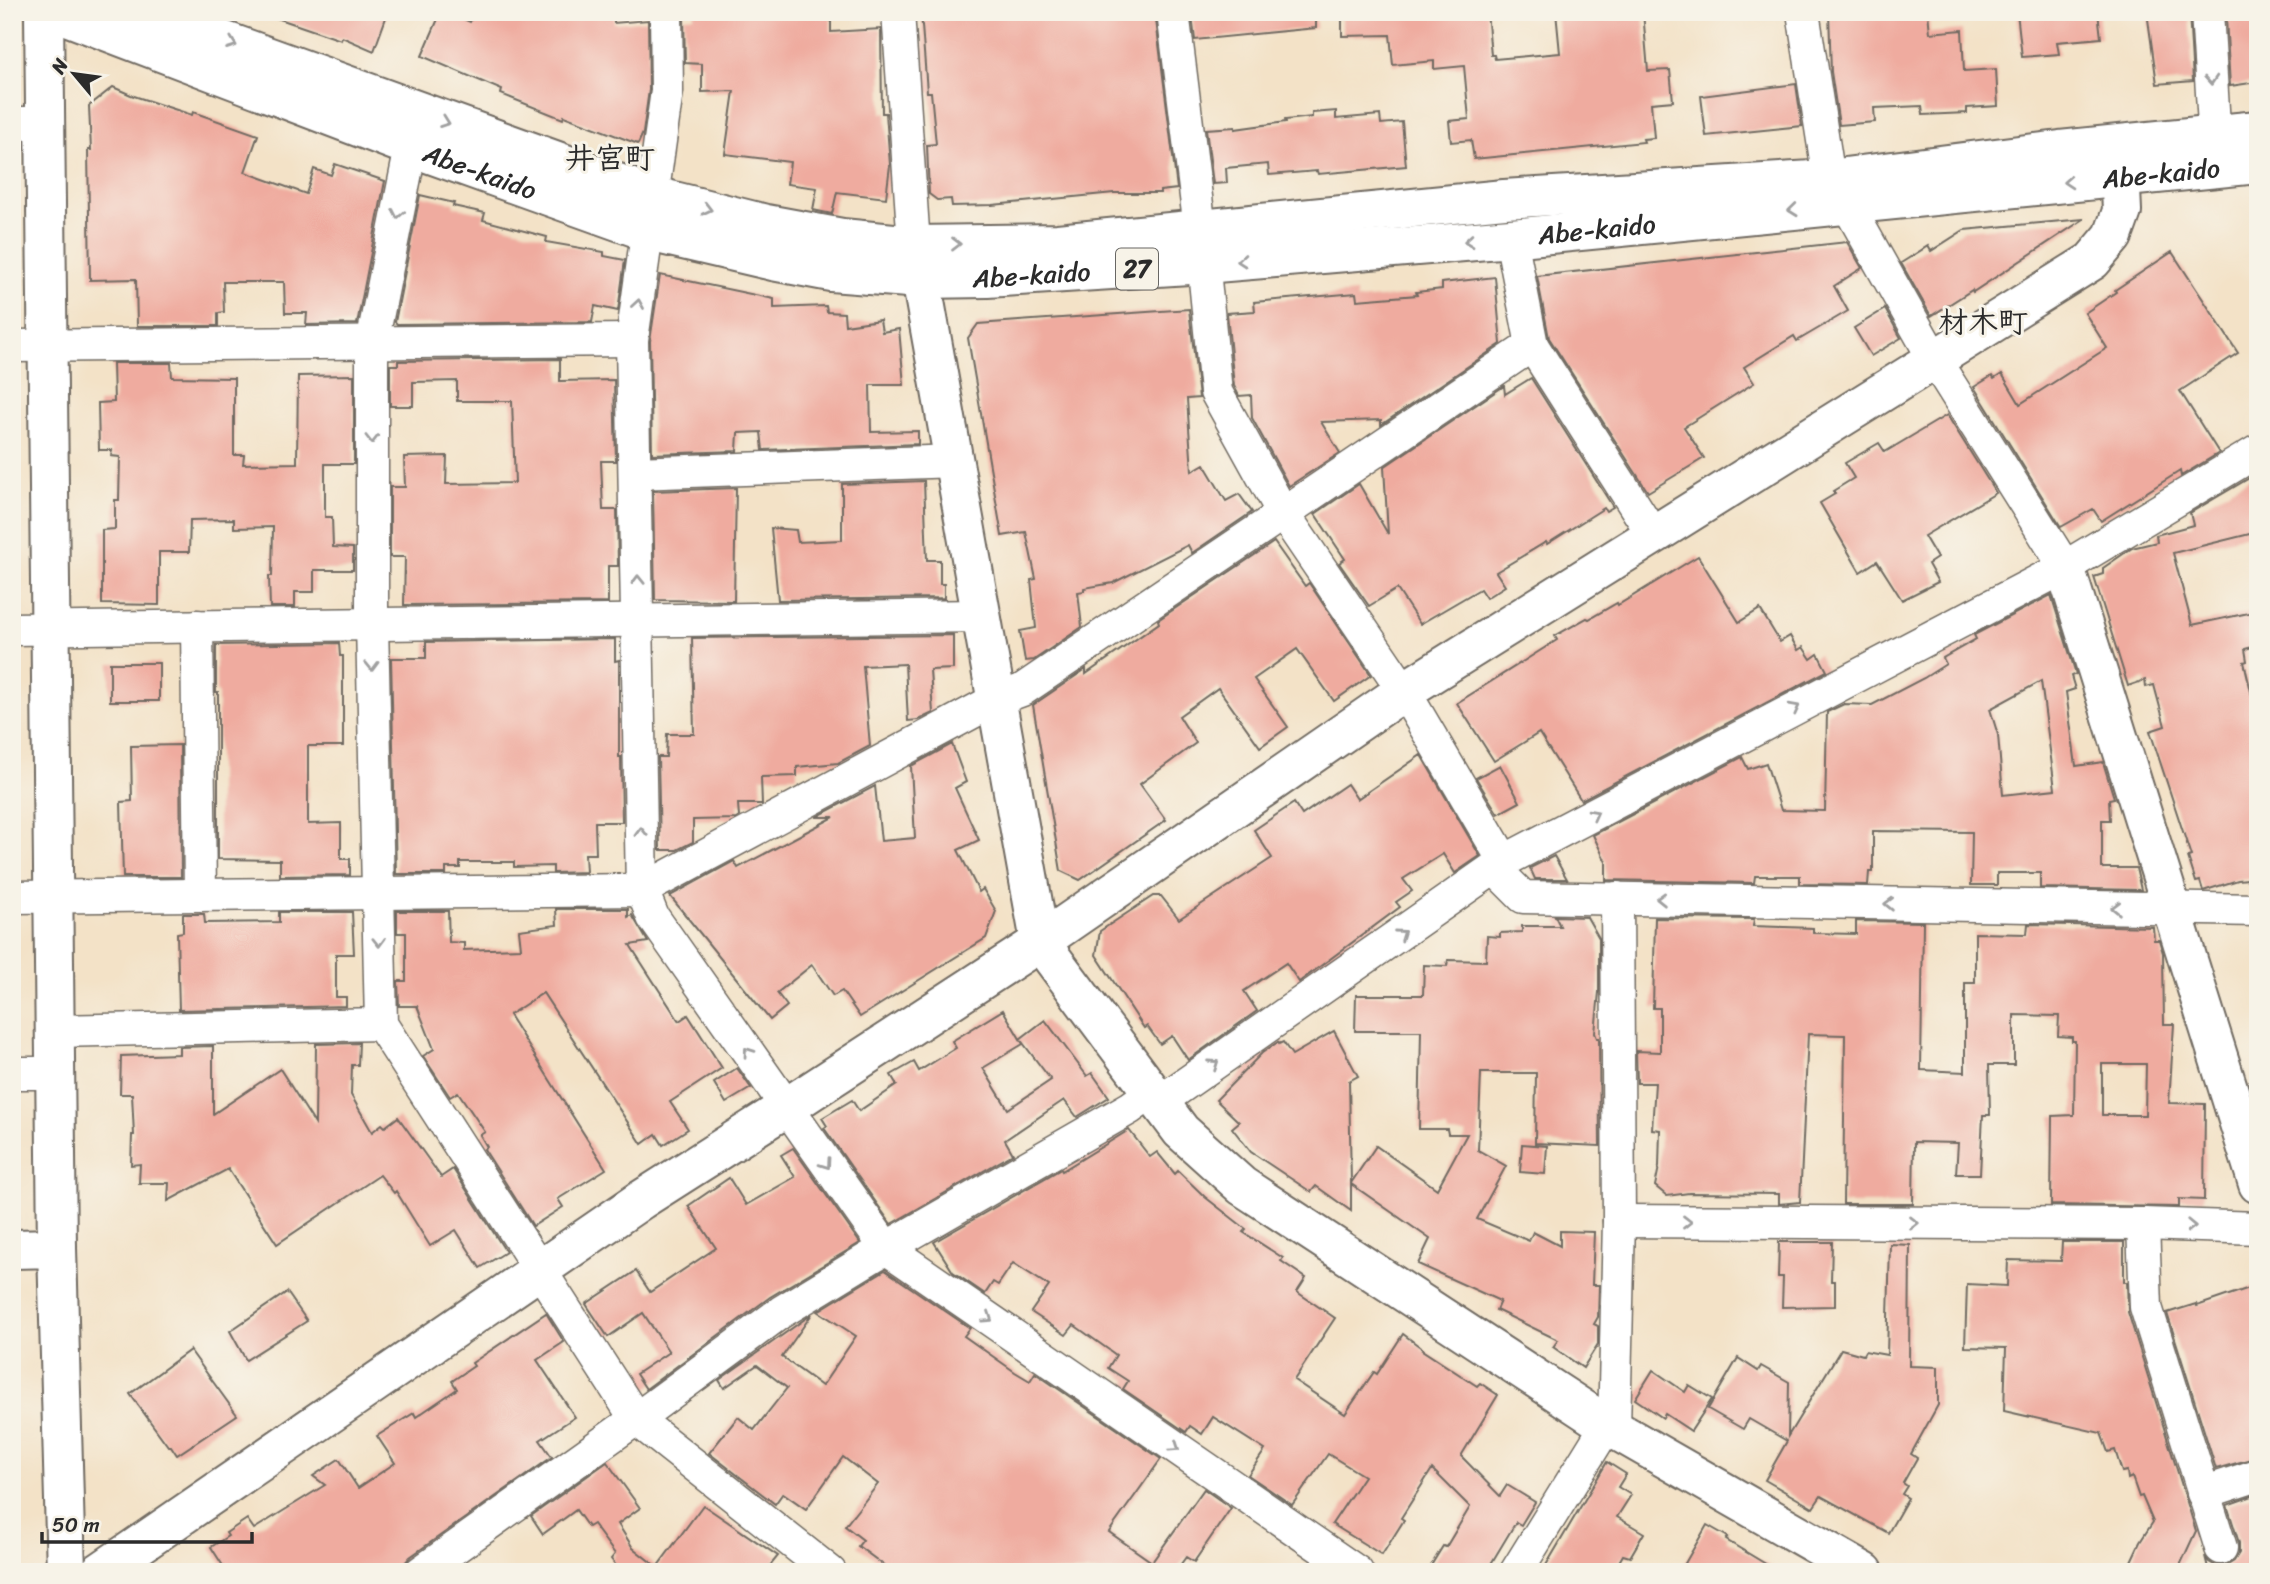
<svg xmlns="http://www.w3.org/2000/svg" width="2270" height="1584" font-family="Sriracha,'Klee One',sans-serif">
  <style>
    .building { fill: #efab9f; fill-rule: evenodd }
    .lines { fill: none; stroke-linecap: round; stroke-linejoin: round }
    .minor-casing { stroke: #716b62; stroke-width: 35 }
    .tertiary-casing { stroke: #716b62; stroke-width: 42 }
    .primary-casing { stroke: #716b62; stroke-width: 42 }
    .minor { stroke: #fff; stroke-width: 32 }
    .tertiary { stroke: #fff; stroke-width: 38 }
    .primary { stroke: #fff; stroke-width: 38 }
    .oneway { stroke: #a0a0a0 }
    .labels { text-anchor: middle; stroke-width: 6; stroke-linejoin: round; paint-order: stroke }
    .shield { fill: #f7f3e8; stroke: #686764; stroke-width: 2 }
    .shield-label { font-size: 24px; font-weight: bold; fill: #2b2b2b }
    .street-label { font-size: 26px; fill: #2b2b2b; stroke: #f7f3e8 }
    .quarter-label { font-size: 30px; font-weight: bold; fill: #2b2b2b; stroke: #f7f3e8 }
  </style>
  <rect width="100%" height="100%" fill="#f7f3e8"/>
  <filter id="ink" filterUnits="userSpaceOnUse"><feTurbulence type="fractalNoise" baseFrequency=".0143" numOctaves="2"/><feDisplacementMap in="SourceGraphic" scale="14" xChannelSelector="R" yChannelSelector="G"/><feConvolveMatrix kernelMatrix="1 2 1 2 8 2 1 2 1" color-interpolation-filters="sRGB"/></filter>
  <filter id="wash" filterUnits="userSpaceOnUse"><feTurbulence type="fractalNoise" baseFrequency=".00686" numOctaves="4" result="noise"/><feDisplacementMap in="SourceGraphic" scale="28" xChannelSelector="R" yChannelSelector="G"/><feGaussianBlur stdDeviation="1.57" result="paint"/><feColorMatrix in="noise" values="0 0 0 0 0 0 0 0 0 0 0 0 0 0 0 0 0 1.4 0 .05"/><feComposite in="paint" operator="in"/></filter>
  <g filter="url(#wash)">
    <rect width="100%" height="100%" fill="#f3e2c7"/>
    <g id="blocks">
      <g class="building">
        <polygon points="272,12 388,12 374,51 342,37 341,40 271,16"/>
        <polygon points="441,12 448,12 470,22 474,12 537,14 537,12 614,12 614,23 648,20 649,90 643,133 638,144 564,116 563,119 501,94 502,90 422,56"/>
        <polygon points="694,12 831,12 831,32 881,29 882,113 886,113 890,165 886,198 837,192 832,214 813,210 817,188 787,184 790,162 725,154 734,91 702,92 702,64 685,63 684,17 694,16"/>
        <polygon points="921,12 1155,12 1177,189 1160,191 1160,193 1114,193 992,205 952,206 951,199 937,200 929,194 927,145 936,144 931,92 927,92"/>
        <polygon points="1230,12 1316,12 1316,28 1195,40 1192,16"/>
        <polygon points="1342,12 1487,12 1491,55 1494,55 1495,59 1560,53 1556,12 1643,12 1648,71 1670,70 1673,101 1651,103 1654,138 1643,139 1644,142 1474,159 1471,140 1451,142 1449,121 1469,119 1464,66 1434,69 1434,61 1393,65 1390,35 1342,36"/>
        <polygon points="1829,12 1928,12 1930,33 1962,30 1964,71 1996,69 1998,106 1967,108 1967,113 1923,115 1922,106 1874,108 1875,122 1839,125 1831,72"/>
        <polygon points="2017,12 2098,12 2101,38 2057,42 2059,54 2022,57"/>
        <polygon points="2147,12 2189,12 2193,81 2157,84"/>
        <polygon points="2258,15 2258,82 2230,86 2226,18"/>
        <polygon points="1796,84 1802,126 1706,136 1701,96"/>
        <polygon points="113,87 131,95 192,115 193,112 258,135 245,172 306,194 314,169 331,175 335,164 385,181 357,324 306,325 307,313 285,313 284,282 223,282 224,312 218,313 218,326 137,326 136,279 90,280 88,150 91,150 89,106"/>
        <polygon points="1336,111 1336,119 1380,115 1381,124 1402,122 1406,166 1318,174 1317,171 1269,175 1268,164 1226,168 1227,183 1213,184 1206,129 1235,127 1235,129 1286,122 1285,120 1312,117 1312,113"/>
        <polygon points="420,195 454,203 453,206 485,213 483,220 547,237 546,242 604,252 604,256 625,260 618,311 595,306 592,322 397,324 395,322"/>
        <polygon points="2084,219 1973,292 1972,290 1931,316 1901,263 1928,246 1931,251 1964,230"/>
        <polygon points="1847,242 1862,268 1834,286 1848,311 1797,341 1794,336 1744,367 1754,383 1684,427 1704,458 1648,492 1549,338 1537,276"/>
        <polygon points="2172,252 2238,353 2180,391 2219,453 2181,476 2180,471 2101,521 2093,509 2061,527 1974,387 1992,376 1994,379 2002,374 2020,404 2107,348 2085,313 2116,292 2115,290"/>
        <polygon points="660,275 774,299 774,308 826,306 827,312 844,313 845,325 880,320 882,332 899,329 904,385 870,385 871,432 918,431 918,444 763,450 761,432 738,433 737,451 652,454 650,341"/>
        <polygon points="1495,277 1501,344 1381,425 1381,420 1321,422 1340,453 1289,486 1252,418 1251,395 1239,396 1234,386 1227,313 1255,311 1254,302 1356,293 1357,300 1417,295 1416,292 1442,289 1442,283"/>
        <polygon points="1189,309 1199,398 1187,399 1192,471 1204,464 1226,501 1239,494 1252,512 1192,553 1188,545 1113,583 1084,588 1084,591 1078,592 1082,627 1034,660 1025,661 1020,631 1036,628 1031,580 1036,579 1026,532 1002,536 968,338 978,324"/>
        <polygon points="1885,309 1901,338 1871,356 1854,328"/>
        <polygon points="560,359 560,381 614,380 616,461 601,461 603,510 617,510 618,566 608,566 608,603 404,605 405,557 390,557 390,487 405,487 404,457 447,456 446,484 515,483 512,401 457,401 457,381 413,382 413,406 390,406 390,365 398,365 398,361"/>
        <polygon points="113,363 171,363 172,377 234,378 234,455 244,455 243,464 297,463 298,376 354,375 354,464 325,464 325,517 332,517 333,547 353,548 353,570 314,570 314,592 295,592 295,607 270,607 269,576 272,576 273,527 234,528 234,519 190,520 189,552 159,552 159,605 102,604 102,530 115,529 115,500 119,500 120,457 111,456 112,450 99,450 98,403 114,402"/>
        <polygon points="1531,378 1613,507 1606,511 1604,508 1547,544 1546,542 1496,572 1505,586 1486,598 1480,589 1420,624 1397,589 1369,606 1339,563 1345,559 1315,514 1359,484 1388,534 1384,467 1504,386 1505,394"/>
        <polygon points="1947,415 1996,493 1924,536 1937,558 1928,564 1938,582 1902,600 1877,561 1860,572 1820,503 1835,494 1833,491 1854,478 1845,463 1879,443 1885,452"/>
        <polygon points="2258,473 2258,532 2173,553 2192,625 2258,611 2258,634 2253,635 2256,646 2245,649 2247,661 2244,662 2254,704 2258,703 2258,878 2238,880 2203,891 2200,881 2196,882 2188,857 2191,856 2150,731 2165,726 2154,685 2146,687 2145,680 2128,686 2094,577 2103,574 2103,568 2132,548 2157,542 2156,535 2193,525 2190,513"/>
        <polygon points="924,481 927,560 940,560 940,584 944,584 944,598 778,600 771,528 796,530 798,542 842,540 842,484"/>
        <polygon points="736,488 734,601 655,600 653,491"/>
        <polygon points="1274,542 1305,586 1309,583 1371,675 1334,701 1297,649 1254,679 1288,727 1260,747 1218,688 1179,716 1196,743 1140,784 1166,820 1080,880 1061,871 1033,705 1086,669 1086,674 1159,623 1158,620"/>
        <polygon points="1698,556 1739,622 1760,609 1780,642 1790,636 1798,650 1803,647 1811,659 1818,654 1827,671 1581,800 1539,733 1494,761 1457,703 1557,640 1555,636 1587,618 1589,619 1617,603 1618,605"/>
        <path d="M2051 595 2076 674 2071 676 2075 689 2066 692 2076 766 2103 762 2114 798 2109 799 2110 820H2102V868H2136L2141 890 2040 888V873H1997V885H1971L1972 832 1873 831V872H1869L1868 885 1800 884V876H1755L1754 883 1606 880V862L1593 835 1742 757 1748 769 1766 763 1781 810 1825 811 1827 712 1844 704 1872 705 1924 678 1946 664 1943 658 1976 639 1974 635ZM2041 681 2055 789 2003 795 1998 735 1990 709Z"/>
        <polygon points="953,635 953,669 930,670 933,713 918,720 908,721 905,664 863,666 870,746 838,763 797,767 797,776 761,777 762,804 738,804 739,817 736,819 693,820 693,842 677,850 660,850 658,757 666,757 667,734 694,734 692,638"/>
        <polygon points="615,639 615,661 619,660 619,757 621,757 622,822 595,822 596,854 585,854 586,872 553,873 553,866 514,867 514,862 460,862 460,868 446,868 446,874 396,874 391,658 426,658 426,642"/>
        <polygon points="339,643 340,656 343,656 343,746 308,746 308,824 341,823 341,859 350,859 350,875 280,876 280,860 218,859 218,692 216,692 216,645"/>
        <rect x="110" y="663" width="49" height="38"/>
        <polygon points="952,744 966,782 955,788 979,840 958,850 979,892 983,889 996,911 986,938 860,1017 842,991 833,996 812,965 777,993 787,1006 770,1020 670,896 734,861 738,868 834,817 816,817 875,786 881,841 915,838 911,766"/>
        <polygon points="180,745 181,877 123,877 121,802 132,801 131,746"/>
        <polygon points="1421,755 1480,856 1455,873 1443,854 1403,879 1412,891 1396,902 1400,907 1299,982 1286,963 1244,991 1257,1011 1188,1060 1172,1036 1160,1044 1147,1026 1144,1028 1096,955 1100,931 1153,896 1161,896 1179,919 1272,858 1254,830 1285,809 1294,803 1302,815 1347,784 1357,799"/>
        <polygon points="1500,765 1520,802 1498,814 1476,778"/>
        <polygon points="1554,856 1567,879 1535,879 1530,868"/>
        <polygon points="556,909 628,909 628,917 632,915 648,942 630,945 679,1021 688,1015 722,1068 670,1102 688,1129 663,1145 656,1134 642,1144 543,993 509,1015 606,1169 558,1199 563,1207 533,1226 484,1149 487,1147 480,1135 485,1132 458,1092 450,1097 423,1056 434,1049 417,1006 399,1006 398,981 406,981 406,933 397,933 397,911 448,911 449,942 464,943 464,950 521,948 519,930 557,925"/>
        <polygon points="279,912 352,912 354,954 336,954 336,997 346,997 346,1006 179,1010 177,933 183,932 183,914 204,914 205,923 279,922"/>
        <polygon points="1555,916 1587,917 1599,938 1599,992 1595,1033 1597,1038 1599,1038 1600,1146 1535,1143 1536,1073 1481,1073 1478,1150 1506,1166 1477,1219 1529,1241 1533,1232 1560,1246 1560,1231 1594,1232 1592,1285 1599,1285 1598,1317 1594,1324 1598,1326 1598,1344 1583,1368 1553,1347 1558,1340 1496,1310 1500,1301 1418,1264 1430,1239 1351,1184 1351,1211 1316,1186 1311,1192 1251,1152 1232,1128 1239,1122 1216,1100 1262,1053 1278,1042 1279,1044 1283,1042 1292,1055 1334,1031 1358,1076 1349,1081 1351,1183 1376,1146 1437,1189 1467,1134 1448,1134 1447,1129 1419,1129 1421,1031 1355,1031 1356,995 1423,995 1424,965 1447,966 1448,960 1486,961 1487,936 1500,937 1500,933 1522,932 1522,926 1560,926"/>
        <path d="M1655 918 1754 919 1753 926 1813 928V933L1856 934V921L1923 922 1921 1070 1965 1072V983H1975V933L2027 934 2028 924 2153 927 2154 940H2159L2163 953 2164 1024H2174L2169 1103 2205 1104 2204 1200 2179 1199V1207L2051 1205 2052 1116 2074 1115 2075 1041H2072V1037L2058 1036 2059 1016 2014 1015V1065H1989L1990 1115H1983L1980 1174H1956L1958 1143 1914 1142 1913 1204H1843L1845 1035 1808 1034 1800 1202 1779 1204V1194L1689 1193 1667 1196 1655 1186 1659 1167 1660 1130 1652 1129 1655 1083H1637L1636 1051 1660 1052V1008H1653ZM2102 1064H2146L2145 1115H2102Z"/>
        <polygon points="1003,1010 1023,1044 983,1068 1008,1109 1051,1080 1020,1039 1045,1020 1087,1076 1092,1073 1109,1097 1077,1117 1064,1100 1005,1140 1013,1154 891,1224 824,1128 827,1126 822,1118 852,1100 859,1111 897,1085 891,1075 914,1062 919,1071 956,1048 952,1041"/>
        <polygon points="359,1043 358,1065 352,1065 351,1095 372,1132 382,1124 385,1127 398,1117 441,1177 453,1169 506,1252 480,1268 456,1230 430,1246 396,1191 394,1193 380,1175 277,1244 228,1169 168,1201 169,1183 139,1183 140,1164 131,1165 132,1135 134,1135 132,1094 120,1094 121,1056 179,1054 179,1047 213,1046 213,1114 280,1069 315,1124 316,1044"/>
        <polygon points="737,1068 751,1088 726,1103 714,1083"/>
        <polygon points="1129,1130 1150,1157 1157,1152 1175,1174 1178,1171 1205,1197 1246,1229 1243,1232 1283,1258 1281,1261 1306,1278 1297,1292 1335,1318 1294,1380 1345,1414 1374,1372 1377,1374 1403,1334 1423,1349 1422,1350 1477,1386 1480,1383 1498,1395 1461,1456 1500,1496 1507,1485 1535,1502 1521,1525 1516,1522 1486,1572 1427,1572 1443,1546 1446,1547 1470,1507 1432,1469 1401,1518 1404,1520 1382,1555 1332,1524 1364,1476 1328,1454 1292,1505 1248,1475 1265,1450 1213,1417 1202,1434 1190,1426 1186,1432 1123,1389 1128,1381 1108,1368 1116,1355 1074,1325 1066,1335 1031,1312 1049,1286 1013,1263 998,1285 993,1282 985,1294 953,1272 934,1242 1061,1169 1062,1171"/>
        <polygon points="1522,1144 1547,1146 1545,1174 1520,1172"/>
        <polygon points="793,1148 860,1243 770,1297 646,1389 636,1374 669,1352 643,1313 608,1337 586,1304 636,1271 650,1292 716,1248 688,1206 729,1178 746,1205 795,1177 781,1155"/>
        <polygon points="1779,1242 1832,1242 1831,1281 1835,1281 1835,1306 1782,1307 1783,1277 1778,1277"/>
        <polygon points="2062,1242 2124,1242 2124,1282 2127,1282 2128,1312 2196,1531 2177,1572 2126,1572 2140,1542 2153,1522 2142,1496 2139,1497 2132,1477 2128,1479 2127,1471 2122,1472 2115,1450 2108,1452 2101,1433 2004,1411 2006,1348 1965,1347 1967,1284 2007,1286 2008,1260 2061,1261"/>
        <polygon points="1890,1244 1910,1245 1909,1366 1938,1367 1938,1405 1911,1454 1917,1458 1903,1483 1907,1486 1902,1494 1908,1498 1888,1533 1821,1496 1813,1508 1765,1480 1787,1441 1749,1419 1743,1429 1708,1409 1738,1358 1758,1371 1761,1366 1789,1382 1788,1436 1841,1349 1863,1355 1865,1351 1887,1355"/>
        <polygon points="885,1270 970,1328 964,1336 1015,1372 1030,1381 1035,1373 1161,1459 1109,1532 1152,1562 1204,1489 1231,1508 1194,1562 1186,1557 1175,1572 893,1572 858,1546 863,1540 845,1526 878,1484 843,1457 806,1509 783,1493 775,1504 709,1453 738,1417 754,1430 787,1388 757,1365 724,1388 719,1380 812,1314 782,1357 822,1386 856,1336 818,1311"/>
        <polygon points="2258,1285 2258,1457 2216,1469 2167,1313 2196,1304 2197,1306"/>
        <polygon points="287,1292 307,1321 246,1360 230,1331"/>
        <polygon points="546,1313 564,1342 537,1360 575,1417 540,1440 552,1457 410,1557 397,1572 227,1572 211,1547 228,1536 226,1533 247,1519 254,1529 325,1485 313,1476 339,1459 358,1488 395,1463 377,1436 414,1413 416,1417 457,1389 452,1381 474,1366 472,1363"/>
        <polygon points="190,1350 237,1415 177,1455 171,1446 168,1446 130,1394"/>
        <polygon points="1653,1370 1685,1392 1689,1385 1712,1399 1691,1431 1665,1414 1663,1418 1635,1399"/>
        <polygon points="607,1462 640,1508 618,1524 633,1548 657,1567 703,1505 778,1556 765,1572 621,1572 611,1559 615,1554 593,1524 588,1527 576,1510 543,1534 531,1516"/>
        <polygon points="1607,1462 1626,1474 1618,1487 1631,1495 1617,1517 1644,1533 1630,1557 1623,1555 1613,1572 1542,1572"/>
        <polygon points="2258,1494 2258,1572 2209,1572 2205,1556 2209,1562 2216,1566 2226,1566 2234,1561 2239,1553 2239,1543 2227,1505"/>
        <polygon points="1707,1525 1728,1537 1726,1540 1779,1572 1680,1572"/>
      </g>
    </g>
  </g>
  <g filter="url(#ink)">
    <use href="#blocks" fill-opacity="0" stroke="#716b62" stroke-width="2"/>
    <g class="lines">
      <defs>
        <g id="minor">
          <polyline points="666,12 667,91 632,340 642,890 653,917 886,1248 1357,1572"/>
          <polyline points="898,12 914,245 918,267"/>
          <polyline points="1173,12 1200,229 1216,392 1283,513 1404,691 1504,861"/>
          <polyline points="1803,12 1829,179 1847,204 1934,359 2065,567"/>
          <polyline points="2207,12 2216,158"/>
          <polyline points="12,123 47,123"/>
          <polyline points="411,147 372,343 372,623 381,1024 636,1419 830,1572"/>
          <polyline points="1532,345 1654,536"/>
          <polyline points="12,346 632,340"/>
          <polyline points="636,473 955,461"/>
          <polyline points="197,626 200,895"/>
          <polyline points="12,629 982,616"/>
          <polyline points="1495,869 1523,897 2258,910"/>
          <polyline points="12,897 642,890 995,700 1022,690 1532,345 1511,238"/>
          <polyline points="55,1031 381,1024"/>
          <polyline points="12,1073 55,1073"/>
          <polyline points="1158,1103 1504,861 2065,567 2258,451"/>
          <polyline points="1619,1221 2143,1224 2258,1228"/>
          <polyline points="2143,1224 2146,1307 2221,1548"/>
          <polyline points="1614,1429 1619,1221 1617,898"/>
          <polyline points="2203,1493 2258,1475"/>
          <polyline points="421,1572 636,1419 781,1312 886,1248 1130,1108 1151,1093"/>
          <polyline points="1516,1572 1607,1425"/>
        </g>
        <g id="tertiary">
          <polyline points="44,12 57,1248"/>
          <polyline points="921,279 1040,942 1181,1131 1242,1186 1607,1425 1864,1572"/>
          <polyline points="2065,567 2258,1184"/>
          <polyline points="12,1249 57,1248 66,1572"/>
          <polyline points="100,1572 641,1200 787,1107 1040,942 1404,691 2092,261 2113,236 2122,211 2119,146"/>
        </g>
        <g id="primary">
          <path id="s1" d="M56 12 411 147 649 232 773 261 831 272 921 279 987 278 1204 264 1511 238 2258 164"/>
          <polyline points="145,12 654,196 766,224 842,238 914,245 1058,243 1504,199 1829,179 2060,150 2258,130"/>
        </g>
      </defs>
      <use href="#minor" class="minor-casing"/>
      <use href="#tertiary" class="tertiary-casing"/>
      <use href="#primary" class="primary-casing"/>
      <use href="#minor" class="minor"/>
      <use href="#tertiary" class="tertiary"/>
      <use href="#primary" class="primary"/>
    </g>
    <defs><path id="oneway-chevron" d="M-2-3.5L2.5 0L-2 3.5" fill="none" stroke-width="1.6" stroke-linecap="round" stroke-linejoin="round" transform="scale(1.75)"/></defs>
    <g class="oneway">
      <use href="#oneway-chevron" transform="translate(232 44) rotate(20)"/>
      <use href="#oneway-chevron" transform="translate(2211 80) rotate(86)"/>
      <use href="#oneway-chevron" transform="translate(445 122) rotate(20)"/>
      <use href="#oneway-chevron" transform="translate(2068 182) rotate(176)"/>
      <use href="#oneway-chevron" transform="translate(707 209) rotate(14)"/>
      <use href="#oneway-chevron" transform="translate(1793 210) rotate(174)"/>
      <use href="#oneway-chevron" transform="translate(398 214) rotate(101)"/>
      <use href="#oneway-chevron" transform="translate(1469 241) rotate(175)"/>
      <use href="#oneway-chevron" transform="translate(956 244)"/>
      <use href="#oneway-chevron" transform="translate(1242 261) rotate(175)"/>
      <use href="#oneway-chevron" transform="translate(638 304) rotate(-81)"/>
      <use href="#oneway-chevron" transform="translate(372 439) rotate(90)"/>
      <use href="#oneway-chevron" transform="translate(638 580) rotate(-91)"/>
      <use href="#oneway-chevron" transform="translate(372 666) rotate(89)"/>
      <use href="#oneway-chevron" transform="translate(1795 708) rotate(-28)"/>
      <use href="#oneway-chevron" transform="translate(1594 814) rotate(-28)"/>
      <use href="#oneway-chevron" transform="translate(641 832) rotate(-91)"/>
      <use href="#oneway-chevron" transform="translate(1661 899) rotate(-179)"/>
      <use href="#oneway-chevron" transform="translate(1889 904) rotate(-179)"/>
      <use href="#oneway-chevron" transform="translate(2116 908) rotate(-179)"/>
      <use href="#oneway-chevron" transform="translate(1401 934) rotate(-35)"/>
      <use href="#oneway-chevron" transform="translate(379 942) rotate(89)"/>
      <use href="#oneway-chevron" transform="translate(748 1052) rotate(-125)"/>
      <use href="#oneway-chevron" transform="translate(1214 1064) rotate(-35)"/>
      <use href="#oneway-chevron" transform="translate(826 1164) rotate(55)"/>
      <use href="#oneway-chevron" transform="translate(1687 1222)"/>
      <use href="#oneway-chevron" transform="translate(1914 1223)"/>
      <use href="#oneway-chevron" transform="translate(2191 1226) rotate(2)"/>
      <use href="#oneway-chevron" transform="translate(988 1318) rotate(34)"/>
      <use href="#oneway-chevron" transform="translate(1175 1447) rotate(34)"/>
    </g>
  </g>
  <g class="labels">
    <rect class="shield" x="1116" y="248.5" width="42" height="41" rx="5"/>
    <g class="shield-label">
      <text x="1137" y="277">27</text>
    </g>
    <g class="street-label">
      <text dy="9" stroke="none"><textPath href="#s1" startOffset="453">Abe-kaido</textPath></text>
      <text dy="9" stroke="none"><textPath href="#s1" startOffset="2154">Abe-kaido</textPath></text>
      <text dy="9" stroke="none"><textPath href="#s1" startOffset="1587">Abe-kaido</textPath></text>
      <text dy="9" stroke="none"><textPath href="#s1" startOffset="1020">Abe-kaido</textPath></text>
    </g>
    <g class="quarter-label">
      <text x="610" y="168">井宮町</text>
      <text x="1983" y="332">材木町</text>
    </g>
  </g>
  <rect width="2270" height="1584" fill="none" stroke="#f7f3e8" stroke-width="42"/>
  <g transform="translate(74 74) rotate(299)" stroke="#f7f3e8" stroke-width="5" paint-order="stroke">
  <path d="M0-5L12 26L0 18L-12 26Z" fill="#2b2b2b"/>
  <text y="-10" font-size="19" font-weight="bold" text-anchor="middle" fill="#2b2b2b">N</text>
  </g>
  <path d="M42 1532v10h210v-10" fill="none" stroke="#2b2b2b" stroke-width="3.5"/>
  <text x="52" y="1532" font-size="21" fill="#2b2b2b" stroke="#f7f3e8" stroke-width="5" paint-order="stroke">50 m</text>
</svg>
